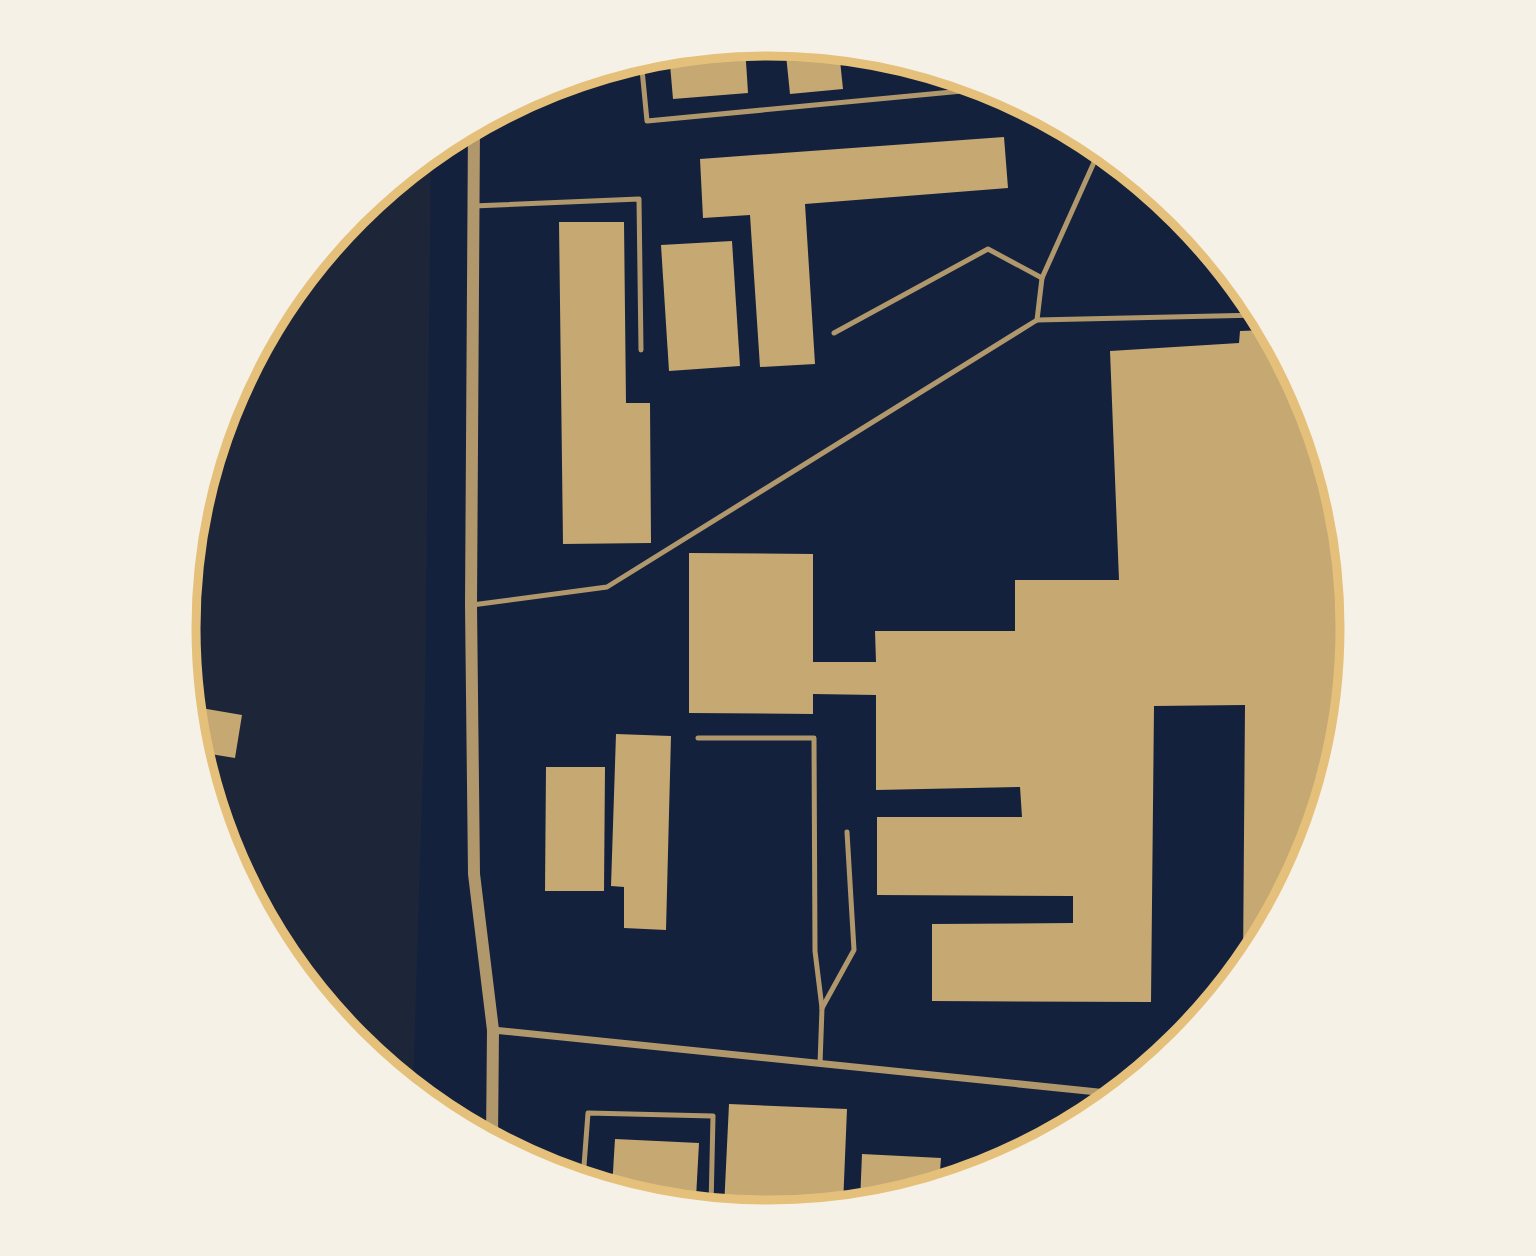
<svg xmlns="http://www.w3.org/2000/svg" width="1536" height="1256" font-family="Raleway,sans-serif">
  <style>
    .green { fill: #1d2539 }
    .building { fill: #c6a872 }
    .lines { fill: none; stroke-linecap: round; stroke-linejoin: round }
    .service { stroke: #b1986c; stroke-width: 5 }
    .minor { stroke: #b1986c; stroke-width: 7 }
    .tertiary { stroke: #b1986c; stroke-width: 12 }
    .rim { fill: none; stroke: #e5c07b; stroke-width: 9 }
  </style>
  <rect width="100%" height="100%" fill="#14213d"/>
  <path class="green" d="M 431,153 L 425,700 L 413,1089 C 393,1073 371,1058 354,1040 C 338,1023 324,1003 309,985 C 300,974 289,963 281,951 C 156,748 153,506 282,304 C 321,244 376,197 431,153 Z"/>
  <g class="building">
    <path d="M 785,45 L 839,51 L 843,89 L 790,94 Z"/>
    <path d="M 745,46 L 748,93 L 673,99 L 669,53 Z"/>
    <path d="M 1004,137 L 1008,188 L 805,204 L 815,364 L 760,367 L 750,215 L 703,218 L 700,159 Z"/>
    <path d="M 559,222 L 624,222 L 626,403 L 650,403 L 651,543 L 563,544 Z"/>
    <path d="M 732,241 L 740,366 L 669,371 L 661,245 Z"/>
    <path d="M 1268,330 L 1308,405 L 1341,514 L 1352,628 L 1341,742 L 1308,852 L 1254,953 L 1243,965 L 1245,705 L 1154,706 L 1151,1002 L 932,1001 L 932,924 L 1073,923 L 1073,896 L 877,895 L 877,817 L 1022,817 L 1020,787 L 876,790 L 876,695 L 813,694 L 813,714 L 689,713 L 689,553 L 813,554 L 813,662 L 876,662 L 875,631 L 1015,631 L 1015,580 L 1119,580 L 1110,351 L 1239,343 L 1240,331 Z"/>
    <path d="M 201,708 L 242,715 L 235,758 L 198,752 L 195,743 Z"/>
    <path d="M 616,734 L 671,736 L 666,930 L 624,928 L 624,887 L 611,886 Z"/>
    <path d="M 546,767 L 605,767 L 604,891 L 545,891 Z"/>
    <path d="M 729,1104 L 847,1109 L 843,1205 L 768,1212 L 724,1208 Z"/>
    <path d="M 615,1139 L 699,1143 L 696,1198 L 636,1196 L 612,1188 Z"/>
    <path d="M 862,1154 L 941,1158 L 939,1184 L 882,1201 L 860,1203 Z"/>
    <path d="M 983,1158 L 1008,1159 L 983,1171 Z"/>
  </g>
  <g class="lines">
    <g class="service">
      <path d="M 641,59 L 647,121 L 973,90 L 1011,99"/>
      <path d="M 473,206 L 639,199 L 641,350"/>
      <path d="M 1037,320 L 1042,278 L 1100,149"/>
      <path d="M 834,333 L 988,249 L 1042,278"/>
      <path d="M 472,605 L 607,587 L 1037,320 L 1260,315"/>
      <path d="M 185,613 L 218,438"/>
      <path d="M 698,738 L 814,738 L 815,951 L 822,1008 L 820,1064"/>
      <path d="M 822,1008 L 854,950 L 847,832"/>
      <path d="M 583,1179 L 588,1113 L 713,1116 L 711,1207"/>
    </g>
    <path class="minor" d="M 493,1030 L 1117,1094"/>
    <path class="tertiary" d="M 474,126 L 471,605 L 474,874 L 493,1030 L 492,1140"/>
  </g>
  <path d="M0 0H1536V1256H0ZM196 628a572 572 0 1 1 1144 0a572 572 0 1 1-1144 0Z" fill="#f6f1e7" fill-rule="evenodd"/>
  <path class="rim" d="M196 628a572 572 0 1 1 1144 0a572 572 0 1 1-1144 0Z"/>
</svg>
